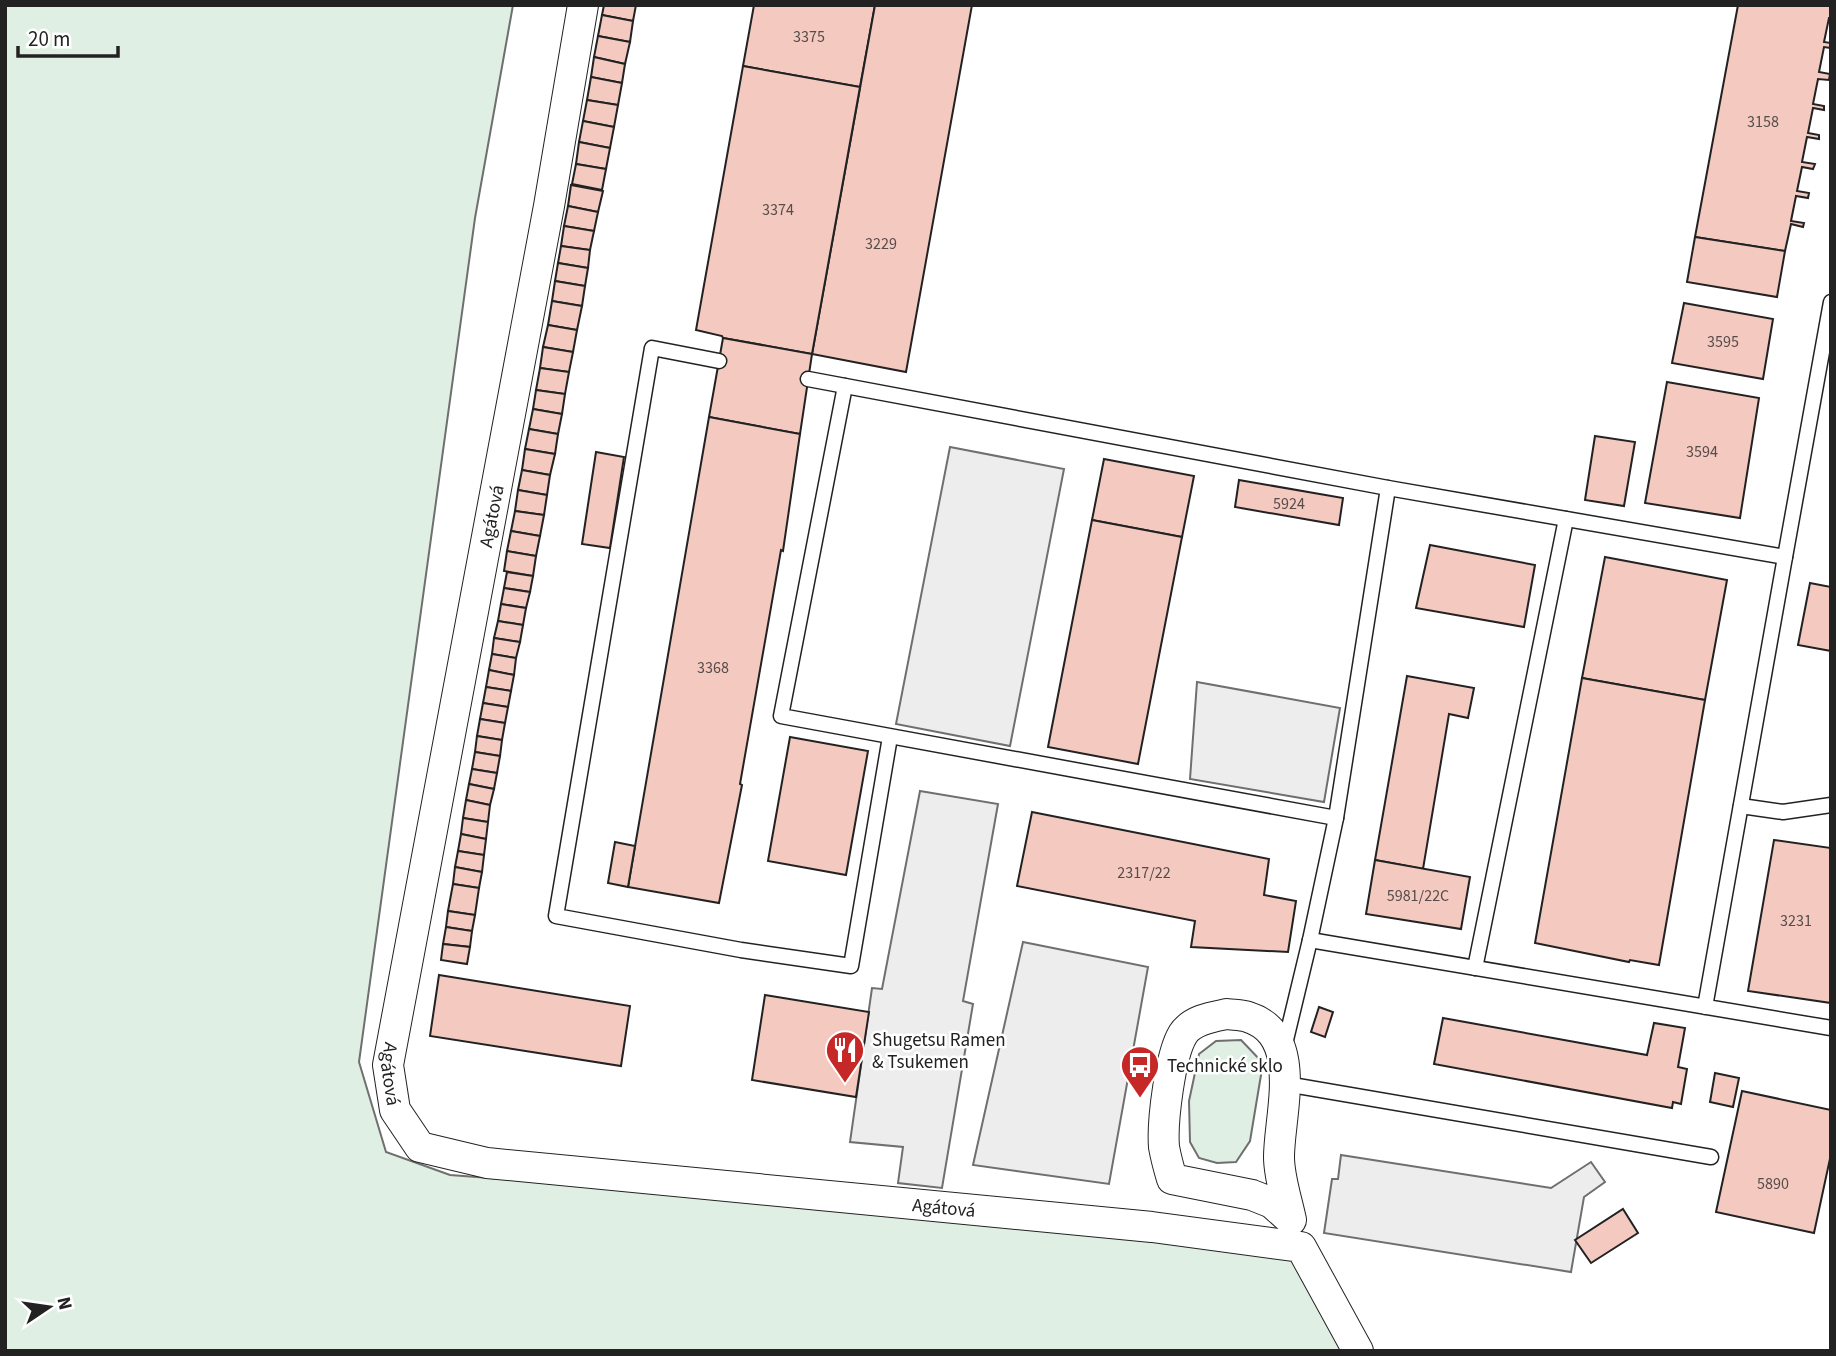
<svg xmlns="http://www.w3.org/2000/svg" width="1836" height="1356" font-family="'Source Sans 3',sans-serif">
  <style>
    .green { fill: #e0efe3; stroke: #6f6f6f; stroke-width: 2 }
    .parking { fill: #ededed; stroke: #6f6f6f; stroke-width: 2 }
    .building { fill: #f3c9c0; stroke: #222; stroke-width: 2 }
    .lines { fill: none; stroke-linecap: round; stroke-linejoin: round }
    .service-casing { stroke: #222; stroke-width: 17 }
    .minor-casing { stroke: #222; stroke-width: 32 }
    .service { stroke: #fff; stroke-width: 14 }
    .minor { stroke: #fff; stroke-width: 30 }
    .labels { text-anchor: middle; stroke-width: 5; stroke-linejoin: round; paint-order: stroke }
    .number-label { font-size: 16px; fill: #564c4a }
    .street-label { font-size: 19px; fill: #222; stroke: #fff }
    .poi-label { font-size: 19px; fill: #222; stroke: #fff; text-anchor: start }
  </style>
  <rect width="100%" height="100%" fill="#fff"/>
  <g class="green">
    <path d="M 5,5 L 513,5 L 475,218 L 359,1062 L 386,1152 L 450,1175 L 1152,1227 L 1301,1247 L 1358,1351 L 5,1351 Z"/>
    <path d="M 1241,1040 L 1263,1063 L 1250,1141 L 1236,1162 L 1217,1163 L 1199,1158 L 1190,1142 L 1189,1101 L 1199,1054 L 1216,1041 Z"/>
  </g>
  <g class="parking">
    <path d="M 950,447 L 1064,469 L 1010,746 L 896,724 Z"/>
    <path d="M 1197,682 L 1340,708 L 1324,802 L 1190,779 Z"/>
    <path d="M 920,791 L 998,804 L 963,1001 L 973,1004 L 942,1188 L 898,1183 L 903,1147 L 850,1142 L 872,988 L 882,989 Z"/>
    <path d="M 1023,942 L 1148,967 L 1109,1184 L 973,1165 Z"/>
    <path d="M 1341,1155 L 1551,1188 L 1591,1162 L 1605,1182 L 1584,1197 L 1571,1272 L 1324,1233 L 1332,1179 L 1338,1179 Z"/>
  </g>
  <g class="building">
    <path d="M 604,5 L 636,5 L 633,21 L 602,15 Z"/>
    <path d="M 754,5 L 875,5 L 860,87 L 743,66 Z"/>
    <path d="M 875,5 L 972,5 L 906,372 L 812,354 Z"/>
    <path d="M 1738,5 L 1831,5 L 1831,18 L 1829,18 L 1824,42 L 1831,43 L 1831,48 L 1824,47 L 1819,72 L 1830,74 L 1829,80 L 1818,79 L 1813,104 L 1824,106 L 1824,110 L 1813,108 L 1808,133 L 1819,135 L 1819,139 L 1807,137 L 1802,162 L 1815,164 L 1813,169 L 1802,167 L 1797,191 L 1809,193 L 1808,198 L 1796,196 L 1791,221 L 1804,223 L 1803,227 L 1791,224 L 1785,251 L 1695,237 Z"/>
    <path d="M 602,15 L 633,21 L 630,42 L 598,36 Z"/>
    <path d="M 598,36 L 630,42 L 625,64 L 594,57 Z"/>
    <path d="M 594,57 L 625,64 L 622,83 L 591,77 Z"/>
    <path d="M 743,66 L 860,87 L 812,354 L 723,338 L 722,336 L 696,330 Z"/>
    <path d="M 591,77 L 622,83 L 618,105 L 587,100 Z"/>
    <path d="M 587,100 L 618,105 L 614,127 L 583,121 Z"/>
    <path d="M 583,121 L 614,127 L 610,148 L 579,142 Z"/>
    <path d="M 579,142 L 610,148 L 606,169 L 576,164 Z"/>
    <path d="M 576,164 L 606,169 L 602,190 L 572,184 Z"/>
    <path d="M 571,185 L 603,191 L 598,212 L 568,206 Z"/>
    <path d="M 568,206 L 598,212 L 594,231 L 564,226 Z"/>
    <path d="M 564,226 L 594,231 L 590,250 L 561,246 Z"/>
    <path d="M 1695,237 L 1785,251 L 1777,297 L 1687,282 Z"/>
    <path d="M 561,246 L 590,250 L 588,268 L 558,263 Z"/>
    <path d="M 558,263 L 588,268 L 585,286 L 555,281 Z"/>
    <path d="M 555,281 L 585,286 L 582,306 L 552,301 Z"/>
    <path d="M 552,301 L 582,306 L 577,330 L 548,325 Z"/>
    <path d="M 1684,303 L 1773,319 L 1763,379 L 1672,363 Z"/>
    <path d="M 548,325 L 577,330 L 573,352 L 543,347 Z"/>
    <path d="M 723,338 L 812,354 L 800,434 L 709,417 Z"/>
    <path d="M 543,347 L 573,352 L 569,372 L 540,368 Z"/>
    <path d="M 540,368 L 569,372 L 565,394 L 536,390 Z"/>
    <path d="M 1667,382 L 1759,398 L 1740,518 L 1645,503 Z"/>
    <path d="M 536,390 L 565,394 L 562,414 L 533,409 Z"/>
    <path d="M 533,409 L 562,414 L 558,434 L 529,429 Z"/>
    <path d="M 709,417 L 800,434 L 783,551 L 781,550 L 740,784 L 742,785 L 719,903 L 628,887 Z"/>
    <path d="M 529,429 L 558,434 L 555,454 L 525,449 Z"/>
    <path d="M 1595,436 L 1635,442 L 1624,506 L 1585,500 Z"/>
    <path d="M 525,449 L 555,454 L 550,475 L 522,470 Z"/>
    <path d="M 596,452 L 624,457 L 610,548 L 582,544 Z"/>
    <path d="M 1104,459 L 1194,476 L 1182,537 L 1092,520 Z"/>
    <path d="M 522,470 L 550,475 L 547,495 L 518,490 Z"/>
    <path d="M 1239,480 L 1343,498 L 1339,525 L 1235,507 Z"/>
    <path d="M 518,490 L 547,495 L 544,515 L 515,511 Z"/>
    <path d="M 515,511 L 544,515 L 540,536 L 511,531 Z"/>
    <path d="M 1092,520 L 1182,537 L 1138,764 L 1048,747 Z"/>
    <path d="M 511,531 L 540,536 L 536,556 L 507,551 Z"/>
    <path d="M 1430,545 L 1535,565 L 1524,627 L 1416,608 Z"/>
    <path d="M 507,551 L 536,556 L 533,576 L 504,571 Z"/>
    <path d="M 1605,557 L 1727,580 L 1705,700 L 1582,678 Z"/>
    <path d="M 507,572 L 533,576 L 530,592 L 504,588 Z"/>
    <path d="M 1810,583 L 1831,587 L 1831,651 L 1798,645 Z"/>
    <path d="M 504,588 L 530,592 L 526,608 L 501,604 Z"/>
    <path d="M 501,604 L 526,608 L 523,625 L 498,621 Z"/>
    <path d="M 498,621 L 523,625 L 520,642 L 494,638 Z"/>
    <path d="M 494,638 L 520,642 L 516,658 L 492,654 Z"/>
    <path d="M 492,654 L 516,658 L 514,675 L 489,670 Z"/>
    <path d="M 489,670 L 514,675 L 511,691 L 486,687 Z"/>
    <path d="M 1407,676 L 1474,688 L 1468,718 L 1449,714 L 1423,869 L 1375,860 Z"/>
    <path d="M 1582,678 L 1705,700 L 1659,965 L 1630,960 L 1629,962 L 1535,943 Z"/>
    <path d="M 486,687 L 511,691 L 508,707 L 483,703 Z"/>
    <path d="M 483,703 L 508,707 L 505,723 L 480,719 Z"/>
    <path d="M 480,719 L 505,723 L 502,740 L 477,736 Z"/>
    <path d="M 477,736 L 502,740 L 500,756 L 475,752 Z"/>
    <path d="M 790,737 L 868,751 L 846,875 L 768,861 Z"/>
    <path d="M 475,752 L 500,756 L 497,773 L 472,769 Z"/>
    <path d="M 472,769 L 497,773 L 494,789 L 469,784 Z"/>
    <path d="M 469,784 L 494,789 L 490,805 L 466,800 Z"/>
    <path d="M 466,800 L 490,805 L 488,822 L 463,818 Z"/>
    <path d="M 1032,812 L 1269,859 L 1264,895 L 1296,901 L 1288,952 L 1191,947 L 1195,921 L 1017,886 Z"/>
    <path d="M 463,818 L 488,822 L 486,839 L 461,834 Z"/>
    <path d="M 461,834 L 486,839 L 484,855 L 458,851 Z"/>
    <path d="M 1774,840 L 1831,848 L 1831,1003 L 1748,991 Z"/>
    <path d="M 615,842 L 635,846 L 628,887 L 608,883 Z"/>
    <path d="M 458,851 L 484,855 L 482,872 L 455,867 Z"/>
    <path d="M 1375,860 L 1470,877 L 1461,929 L 1366,914 Z"/>
    <path d="M 455,867 L 482,872 L 479,888 L 453,884 Z"/>
    <path d="M 453,884 L 479,888 L 475,915 L 448,911 Z"/>
    <path d="M 448,911 L 475,915 L 472,931 L 446,927 Z"/>
    <path d="M 446,927 L 472,931 L 470,947 L 443,944 Z"/>
    <path d="M 443,944 L 470,947 L 467,964 L 441,960 Z"/>
    <path d="M 439,975 L 630,1006 L 621,1066 L 430,1036 Z"/>
    <path d="M 765,995 L 869,1012 L 856,1097 L 752,1080 Z"/>
    <path d="M 1319,1007 L 1333,1012 L 1325,1037 L 1311,1032 Z"/>
    <path d="M 1443,1018 L 1647,1055 L 1654,1023 L 1685,1028 L 1678,1067 L 1687,1069 L 1681,1104 L 1673,1102 L 1672,1108 L 1434,1064 Z"/>
    <path d="M 1715,1073 L 1739,1078 L 1733,1107 L 1710,1102 Z"/>
    <path d="M 1742,1091 L 1831,1110 L 1831,1154 L 1814,1233 L 1716,1212 Z"/>
    <path d="M 1623,1209 L 1638,1233 L 1591,1263 L 1575,1240 Z"/>
  </g>
  <g class="lines">
    <g class="service-casing">
      <g id="service">
        <path d="M 719,361 L 652,348 L 556,916 L 741,950 L 851,966 L 890,737"/>
        <path d="M 808,379 L 1388,488"/>
        <path d="M 845,386 L 781,716 L 1336,818"/>
        <path d="M 1785,557 L 1831,302"/>
        <path d="M 1741,806 L 1783,812 L 1831,805"/>
        <path d="M 1475,968 L 1566,519"/>
        <path d="M 1705,1007 L 1785,557 L 1388,488 L 1336,818 L 1310,940 L 1831,1028"/>
        <path d="M 1284,1048 L 1310,940"/>
        <path d="M 1286,1084 L 1711,1157"/>
      </g>
    </g>
    <g class="minor-casing">
      <g id="minor">
        <path id="s1" d="M 583,5 L 549,206 L 388,1065 L 395,1110 L 420,1147 L 487,1163 L 1152,1227 L 1301,1247 L 1358,1351"/>
        <path d="M 1227,1014 C 1234,1015 1242,1015 1248,1017 C 1305,1035 1279,1115 1279,1157 C 1279,1178 1287,1200 1291,1220 L 1272,1203 L 1252,1195 L 1172,1179 C 1169,1169 1166,1158 1164,1147 C 1162,1122 1170,1055 1183,1034 C 1192,1020 1212,1017 1227,1014 Z"/>
      </g>
    </g>
    <use href="#service" class="service"/>
    <use href="#minor" class="minor"/>
  </g>
  <defs>
    <g id="restaurant-pin" transform="scale(2.0125)"><path d="M0 17L-7.5 6A9.5 9.5 0 1 1 7.5 6Z" fill="#c62828" stroke="#fff"/><path d="M-5-6h1v4h1v-4h1v4h1v-4h1v5L-1.5 .5V6h-2V.5L-5-1ZM5-6V6H3V1.5H1.5Q1.5-4 5-6Z" fill="#fff"/></g>
    <g id="bus-pin" transform="scale(2.0125)"><path d="M0 17L-7.5 6A9.5 9.5 0 1 1 7.5 6Z" fill="#c62828" stroke="#fff"/><path d="M-5-6H5V4H4V6H2V4H-2V6H-4V4H-5ZM-3.5-4V0h7V-4ZM-3.5 1.2v1.5H-2V1.2ZM2 1.2v1.5H3.5V1.2Z" fill="#fff"/></g>
  </defs>
  <g fill-rule="evenodd">
    <use href="#restaurant-pin" x="845" y="1050"/>
    <use href="#bus-pin" x="1140" y="1065"/>
  </g>
  <g class="labels">
    <g class="number-label">
      <text x="809" y="42">3375</text>
      <text x="1763" y="127">3158</text>
      <text x="778" y="215">3374</text>
      <text x="881" y="249">3229</text>
      <text x="1723" y="347">3595</text>
      <text x="1702" y="457">3594</text>
      <text x="1289" y="509">5924</text>
      <text x="713" y="673">3368</text>
      <text x="1144" y="878">2317/22</text>
      <text x="1418" y="901">5981/22C</text>
      <text x="1796" y="926">3231</text>
      <text x="1773" y="1189">5890</text>
    </g>
    <g class="street-label">
      <text transform="translate(491 516) rotate(-79)" y="7">Agátová</text>
      <text dy="7" stroke="none"><textPath href="#s1" startOffset="1087">Agátová</textPath></text>
      <text dy="7" stroke="none"><textPath href="#s1" startOffset="1696">Agátová</textPath></text>
    </g>
    <g class="poi-label">
      <text x="872" y="1046">Shugetsu Ramen<tspan x="872" dy="22">&amp; Tsukemen</tspan></text>
      <text x="1167" y="1072">Technické sklo</text>
    </g>
  </g>
  <rect width="1836" height="1356" fill="none" stroke="#222222" stroke-width="14"/>
  <g transform="translate(49 1307) rotate(77)" stroke="#ffffff" stroke-width="5" paint-order="stroke">
  <path d="M0-5L12 26L0 18L-12 26Z" fill="#222222"/>
  <text y="-10" font-size="19" font-weight="bold" text-anchor="middle" fill="#222222">N</text>
  </g>
  <path d="M18 46v10h100v-10" fill="none" stroke="#222222" stroke-width="3.5"/>
  <text x="28" y="46" font-size="21" fill="#222222" stroke="#ffffff" stroke-width="5" paint-order="stroke">20 m</text>
</svg>
